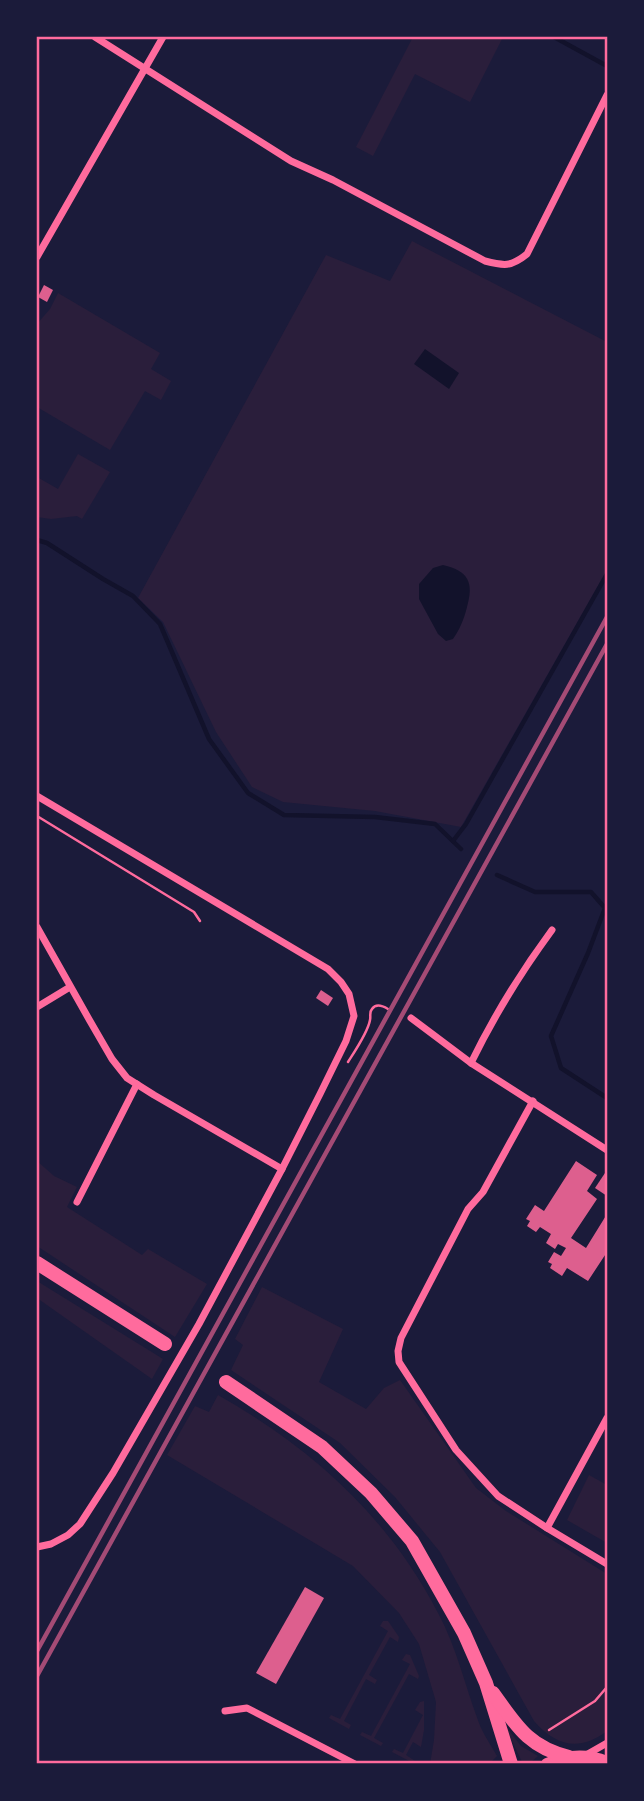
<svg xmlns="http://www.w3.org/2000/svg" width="644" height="1801" font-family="Manrope,sans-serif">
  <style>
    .green { fill: #2a1e3b }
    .water { fill: #12122b }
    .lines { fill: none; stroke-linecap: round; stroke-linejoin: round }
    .stream { stroke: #12122b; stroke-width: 4.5 }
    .building { fill: #dd5f8e }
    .path { stroke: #ff6b9d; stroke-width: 2.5 }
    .minor { stroke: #ff6b9d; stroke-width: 7 }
    .secondary { stroke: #ff6b9d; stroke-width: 12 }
    .trunk { stroke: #ff6b9d; stroke-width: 14 }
    .rail { stroke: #a44b75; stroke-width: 4.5 }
    .neatline { fill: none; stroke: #ff6b9d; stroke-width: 2.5 }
  </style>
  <rect width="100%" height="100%" fill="#1b1b3a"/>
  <g class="green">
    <path d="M 413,37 L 503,37 L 470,102 L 415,74 L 373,156 L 356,147 Z"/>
    <path d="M 412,241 L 607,342 L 607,570 L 461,827 L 375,811 L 283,802 L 252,787 L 216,732 L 163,622 L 138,598 L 326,255 L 390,281 Z"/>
    <path d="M 58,293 L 160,353 L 151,369 L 171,381 L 161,400 L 145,391 L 110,450 L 37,407 L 37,324 L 50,309 Z"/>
    <path d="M 78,454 L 110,472 L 82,519 L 77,516 L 51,519 L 37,517 L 37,477 L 58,489 Z"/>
    <path d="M 37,1161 L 54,1176 L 77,1187 L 67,1207 L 142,1255 L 148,1249 L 207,1284 L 175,1337 L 37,1246 Z"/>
    <path d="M 37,1281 L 163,1359 L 152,1379 L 37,1298 Z"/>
    <path d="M 262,1287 L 343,1329 L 319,1382 L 366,1409 L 384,1388 L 400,1380 L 476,1488 L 506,1511 L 607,1574 L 607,1731 C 579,1752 556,1746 534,1721 L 440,1552 L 395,1497 L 340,1443 L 231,1370 L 243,1345 L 235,1339 Z"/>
    <path d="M 218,1395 C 311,1448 388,1516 438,1613 C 457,1648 465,1686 479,1723 C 483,1734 491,1745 497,1756 L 489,1764 L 430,1764 L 434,1740 L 436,1702 L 419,1644 L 399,1613 L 353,1566 L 167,1455 L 195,1406 L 209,1412 Z"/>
    <path d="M 589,1475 L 607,1485 L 607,1543 L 567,1520 Z"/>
    <path d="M 383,1621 L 388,1621 L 399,1637 L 398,1642 L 390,1637 L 369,1675 L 377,1680 L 375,1684 L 366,1679 L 344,1721 L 351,1725 L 349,1729 L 329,1718 L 331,1715 L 340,1719 L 388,1631 L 380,1626 Z"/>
    <path d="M 406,1654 L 410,1655 L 419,1676 L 418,1679 L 409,1674 L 374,1738 L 383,1743 L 381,1746 L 360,1735 L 362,1732 L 371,1736 L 410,1664 L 402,1660 Z"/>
    <path d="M 424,1701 L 424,1730 L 421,1747 L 413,1742 L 406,1755 L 415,1761 L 413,1763 L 392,1752 L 394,1749 L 403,1753 L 423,1715 L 415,1710 L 420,1702 Z"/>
    <path d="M 504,1724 L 521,1746 L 538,1756 L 529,1764 L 523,1764 Z"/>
  </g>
  <g class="water">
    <path d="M 425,349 L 459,373 L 449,389 L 414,364 Z"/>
    <path d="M 443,565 C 469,571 474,583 467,607 C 464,619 460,629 453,639 L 446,641 L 438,634 L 419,599 L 419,584 L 433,568 Z"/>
  </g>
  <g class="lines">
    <g class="stream">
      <path d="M 554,37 L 607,66"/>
      <path d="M 37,540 L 47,543 L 103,579 L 133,596 L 160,624 L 209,739 L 248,793 L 284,815 L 375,817 L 435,824 L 461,849"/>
      <path d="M 453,841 L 466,824 L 607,574"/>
      <path d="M 497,875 L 535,892 L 591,892 L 605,908 L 588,953 L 551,1036 L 561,1068 L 607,1098"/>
    </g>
  </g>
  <g class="building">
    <path d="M 44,285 L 53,290 L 47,302 L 38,297 Z"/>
    <path d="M 321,990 L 333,998 L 328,1006 L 316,998 Z"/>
    <path d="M 576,1161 L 597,1175 L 587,1191 L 597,1199 L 571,1238 L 586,1248 L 607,1214 L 607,1252 L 588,1281 L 567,1268 L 562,1276 L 550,1268 L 552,1264 L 548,1262 L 554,1252 L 561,1256 L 566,1248 L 558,1244 L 555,1249 L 546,1243 L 551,1234 L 540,1227 L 536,1232 L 527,1226 L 530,1221 L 526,1219 L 535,1205 L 544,1211 Z"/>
    <path d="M 607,1170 L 607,1196 L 595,1188 Z"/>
    <path d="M 305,1587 L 324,1598 L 276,1684 L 256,1673 Z"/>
  </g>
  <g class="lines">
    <g class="path">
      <path d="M 37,816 L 194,912 L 200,921"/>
      <path d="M 348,1062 C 355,1051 368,1032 370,1020 C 371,1016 369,1012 372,1009 C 376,1003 383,1006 388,1009"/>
      <path d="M 549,1730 L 595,1701 L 607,1687"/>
    </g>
    <g class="minor">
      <path d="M 95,37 L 291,161 L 333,180 L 485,261 C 504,266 511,267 527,254 L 607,95"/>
      <path d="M 37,257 L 163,37"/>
      <path d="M 37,796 L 328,969 L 341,982 L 349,994 L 354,1016 L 346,1041 L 320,1094 L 282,1169 L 199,1324 L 113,1473 L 80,1524 L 68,1535 L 51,1544 L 37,1547"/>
      <path d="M 37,927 L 90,1021 L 112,1059 L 127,1078 L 154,1095 L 282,1169"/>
      <path d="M 37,1007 L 70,987"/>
      <path d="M 411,1018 L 471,1063 L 607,1150"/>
      <path d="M 471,1063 C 494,1016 521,972 552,930"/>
      <path d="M 533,1101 L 483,1192 L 468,1209 L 401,1338 L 398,1351 L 399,1362 L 456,1450 L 498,1496 L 547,1528 L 607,1564"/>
      <path d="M 77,1202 L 137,1084"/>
      <path d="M 547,1528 L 607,1418"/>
      <path d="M 225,1711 L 247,1708 L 355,1764"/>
      <path d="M 586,1755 L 607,1743"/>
    </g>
    <path class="secondary" d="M 547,1764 C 567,1755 587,1754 607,1762"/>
    <g class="trunk">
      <path d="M 37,1263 L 165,1344"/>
      <path d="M 226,1382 L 322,1447 L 371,1493 L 412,1541 L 464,1633 L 486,1683 L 511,1764"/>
      <path d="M 493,1693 C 516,1725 528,1747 569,1757"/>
    </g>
    <g class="rail">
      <path d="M 37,1651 L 607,617"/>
      <path d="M 37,1676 L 607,644"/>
    </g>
  </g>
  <rect width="644" height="1801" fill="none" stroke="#1b1b3a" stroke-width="77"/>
  <rect x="38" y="38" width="568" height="1724" class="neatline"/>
</svg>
